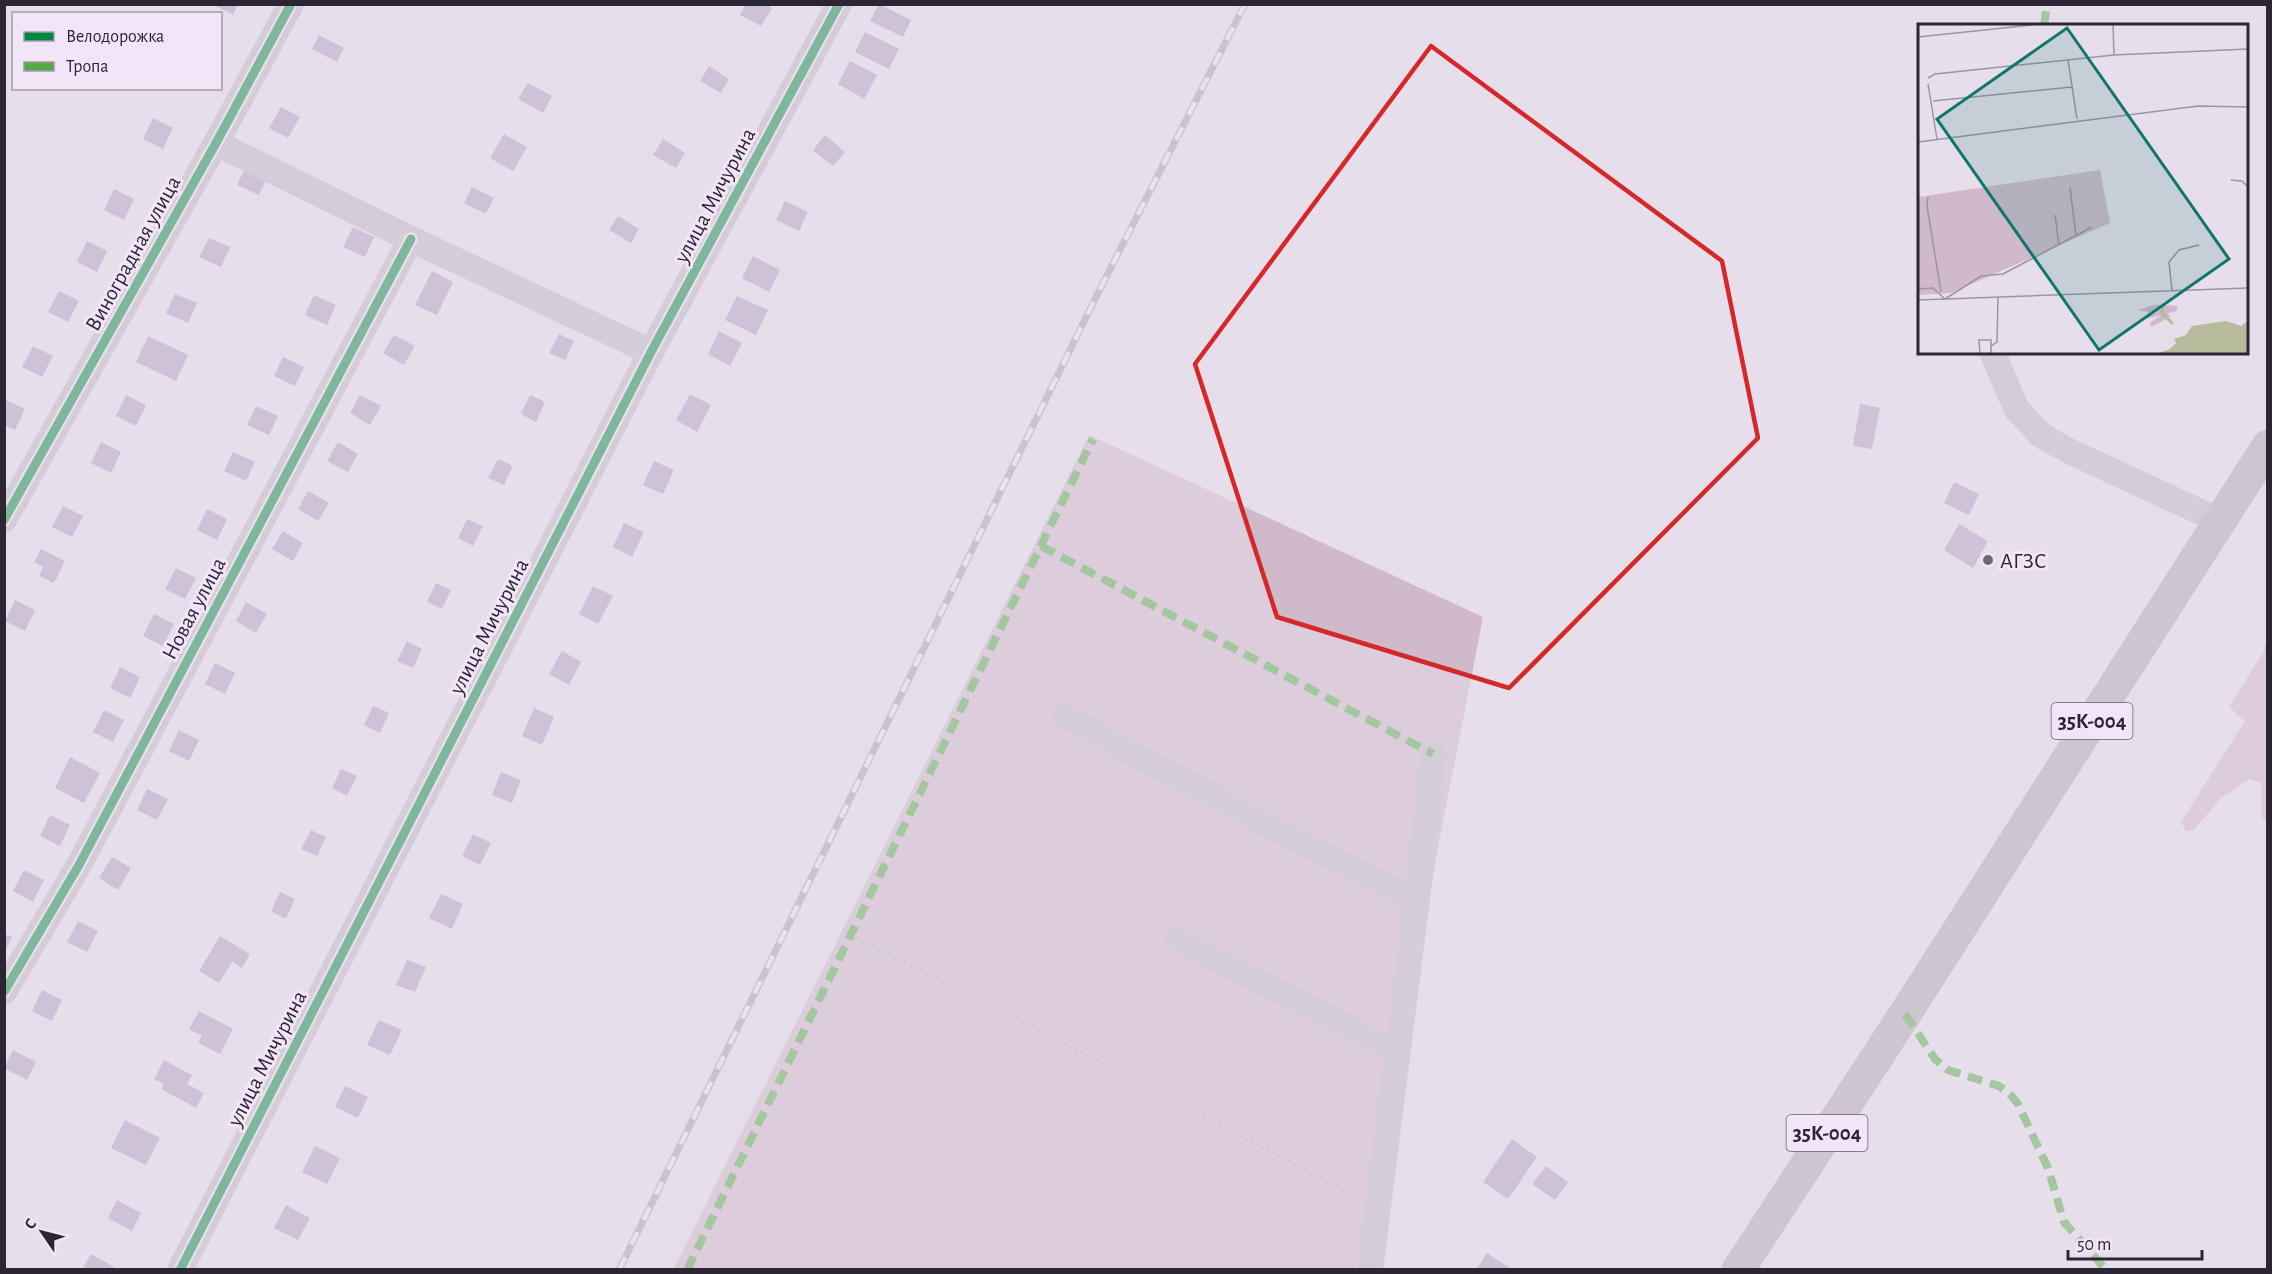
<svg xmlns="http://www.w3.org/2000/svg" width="2272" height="1274" font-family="'Alegreya Sans',sans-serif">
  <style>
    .green { fill: #d0b9c9 }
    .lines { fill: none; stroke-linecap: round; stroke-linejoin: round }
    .stream { stroke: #b7bb9b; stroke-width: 5 }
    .building { fill: #aea0be }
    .path { stroke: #b6aebb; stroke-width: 3; stroke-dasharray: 3 3; stroke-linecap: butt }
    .minor { stroke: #beb7c3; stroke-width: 26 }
    .major { stroke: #ada6b2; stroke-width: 33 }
    .rail-casing { stroke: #a7a1ab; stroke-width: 7 }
    .rail { stroke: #f2e5f8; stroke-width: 4.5; stroke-dasharray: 14; stroke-linecap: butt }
    .quiet { stroke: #54aa45; stroke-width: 8; stroke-dasharray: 15 8; stroke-linecap: butt }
    .cycleway-casing { stroke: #f2e5f8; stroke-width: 13 }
    .cycleway { stroke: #00873e; stroke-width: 9 }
    .marked { fill: none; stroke: #d62828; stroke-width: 4.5; stroke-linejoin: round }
    .poi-dot { fill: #6d6674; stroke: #f2e5f8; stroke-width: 2 }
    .labels { text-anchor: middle; stroke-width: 6; stroke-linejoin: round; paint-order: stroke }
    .shield { fill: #f2e5f8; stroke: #675f6f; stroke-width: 1.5 }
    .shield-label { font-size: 21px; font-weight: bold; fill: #2c2634 }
    .street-label { font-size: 22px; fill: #2c2634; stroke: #f2e5f8 }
    .poi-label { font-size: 22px; fill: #2c2634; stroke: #f2e5f8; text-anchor: start }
    .inset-river { fill: none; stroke: #b7bb9b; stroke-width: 3 }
    .inset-road { fill: none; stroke: #9c94a2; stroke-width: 1.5 }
    .view { fill: #0f766e; fill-opacity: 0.15; stroke: #0f766e; stroke-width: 3 }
    .inset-edge { fill: none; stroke: #2c2634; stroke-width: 3 }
  </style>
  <rect width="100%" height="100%" fill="#e7deeb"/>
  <g class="green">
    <path d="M 1089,435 L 1483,617 L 1356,1269 L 673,1270 Z"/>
    <path d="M 2267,646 L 2267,822 L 2261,817 L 2261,783 L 2249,779 L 2221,798 L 2194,830 L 2186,831 L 2181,822 L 2245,721 L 2229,707 Z"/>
  </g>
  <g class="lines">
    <path class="stream" d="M 2267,647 L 2268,647"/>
  </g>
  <g class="building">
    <path d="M 212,4 L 238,4 L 233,15 Z"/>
    <path d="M 746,4 L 766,4 L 772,8 L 761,26 L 740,15 Z"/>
    <path d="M 879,4 L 911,20 L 903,37 L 870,21 Z"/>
    <path d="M 865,32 L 899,49 L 889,69 L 855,52 Z"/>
    <path d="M 319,35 L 344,48 L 337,62 L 312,49 Z"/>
    <path d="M 850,61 L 877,75 L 864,99 L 838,84 Z"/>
    <path d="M 709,66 L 729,79 L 721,93 L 700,81 Z"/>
    <path d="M 528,83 L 552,96 L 543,113 L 518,99 Z"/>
    <path d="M 281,107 L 300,117 L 288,138 L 269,128 Z"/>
    <path d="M 153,118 L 173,128 L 163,149 L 143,139 Z"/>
    <path d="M 504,134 L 527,147 L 513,171 L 490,158 Z"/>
    <path d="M 825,135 L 845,152 L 833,166 L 813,150 Z"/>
    <path d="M 663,139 L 685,153 L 676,168 L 653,155 Z"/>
    <path d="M 246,166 L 268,176 L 259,195 L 237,185 Z"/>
    <path d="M 472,187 L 494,198 L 486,214 L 464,203 Z"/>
    <path d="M 114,189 L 134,199 L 124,220 L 104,210 Z"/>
    <path d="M 785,201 L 808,212 L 799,231 L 776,220 Z"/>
    <path d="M 618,216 L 639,229 L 631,243 L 609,230 Z"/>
    <path d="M 353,227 L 374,237 L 365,257 L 343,247 Z"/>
    <path d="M 209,238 L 230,247 L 221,267 L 199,257 Z"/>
    <path d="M 87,241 L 107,251 L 97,272 L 77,262 Z"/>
    <path d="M 753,256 L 780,270 L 769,292 L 742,278 Z"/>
    <path d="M 432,271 L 453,282 L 437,315 L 415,305 Z"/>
    <path d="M 59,291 L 79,301 L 68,322 L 48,312 Z"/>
    <path d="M 175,294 L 197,303 L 188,323 L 166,313 Z"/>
    <path d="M 314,295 L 336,305 L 327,325 L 305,315 Z"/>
    <path d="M 737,296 L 768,310 L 756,335 L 725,320 Z"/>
    <path d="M 719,331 L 742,343 L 730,366 L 708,354 Z"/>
    <path d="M 559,334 L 574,341 L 565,360 L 549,353 Z"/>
    <path d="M 394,335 L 415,346 L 404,365 L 383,353 Z"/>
    <path d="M 148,336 L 188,355 L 176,381 L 136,362 Z"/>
    <path d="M 33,346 L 53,356 L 42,377 L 22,367 Z"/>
    <path d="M 283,357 L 304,367 L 295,386 L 274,376 Z"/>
    <path d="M 690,394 L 711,405 L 697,432 L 676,420 Z"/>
    <path d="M 126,395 L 146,405 L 136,426 L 116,416 Z"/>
    <path d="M 360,395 L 381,406 L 370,425 L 350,413 Z"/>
    <path d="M 530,395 L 545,402 L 536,422 L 521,414 Z"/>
    <path d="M 4,399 L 25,409 L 15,430 L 4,425 Z"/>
    <path d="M 1860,404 L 1880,408 L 1872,449 L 1853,446 Z"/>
    <path d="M 256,406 L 278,416 L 269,435 L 247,425 Z"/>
    <path d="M 101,442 L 121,452 L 111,473 L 91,463 Z"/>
    <path d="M 338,442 L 358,454 L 348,472 L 327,461 Z"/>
    <path d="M 233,452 L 255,462 L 246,481 L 224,471 Z"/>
    <path d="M 498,459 L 513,466 L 504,485 L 488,478 Z"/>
    <path d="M 654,461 L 674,470 L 663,494 L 643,485 Z"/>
    <path d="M 1954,482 L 1979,494 L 1969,515 L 1944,503 Z"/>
    <path d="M 308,491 L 329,503 L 318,521 L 298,509 Z"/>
    <path d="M 63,506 L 83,516 L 72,537 L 52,527 Z"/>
    <path d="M 207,509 L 227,519 L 217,540 L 197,530 Z"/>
    <path d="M 467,519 L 483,526 L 473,546 L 458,538 Z"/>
    <path d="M 624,523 L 644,532 L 632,557 L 613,547 Z"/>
    <path d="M 1959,524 L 1988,541 L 1973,568 L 1944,550 Z"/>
    <path d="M 283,531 L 303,543 L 293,561 L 272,549 Z"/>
    <path d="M 41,549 L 65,561 L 54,583 L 39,576 L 43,567 L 34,562 Z"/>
    <path d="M 176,568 L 196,578 L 185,599 L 165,589 Z"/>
    <path d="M 436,583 L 451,590 L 442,609 L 427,602 Z"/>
    <path d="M 593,586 L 613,596 L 598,624 L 579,614 Z"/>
    <path d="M 15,600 L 35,610 L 25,631 L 5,621 Z"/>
    <path d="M 246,602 L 267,614 L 256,633 L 236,621 Z"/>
    <path d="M 154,614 L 174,624 L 163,646 L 143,636 Z"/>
    <path d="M 407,641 L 422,649 L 413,668 L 397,661 Z"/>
    <path d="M 562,651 L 581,662 L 569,685 L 549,674 Z"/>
    <path d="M 215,663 L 235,673 L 225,694 L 205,684 Z"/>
    <path d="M 120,667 L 140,677 L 130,698 L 110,688 Z"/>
    <path d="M 373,706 L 389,713 L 380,733 L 364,725 Z"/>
    <path d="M 534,708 L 554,717 L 542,745 L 522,736 Z"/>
    <path d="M 104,710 L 124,720 L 113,742 L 93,732 Z"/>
    <path d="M 179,730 L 199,740 L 189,761 L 169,751 Z"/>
    <path d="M 70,757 L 100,773 L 84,803 L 55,788 Z"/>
    <path d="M 341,769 L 357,776 L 347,796 L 332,788 Z"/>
    <path d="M 501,772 L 521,780 L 512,803 L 492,795 Z"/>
    <path d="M 147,789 L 168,799 L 157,820 L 137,810 Z"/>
    <path d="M 50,815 L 70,825 L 60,846 L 40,836 Z"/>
    <path d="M 311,830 L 326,837 L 317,856 L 301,849 Z"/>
    <path d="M 473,834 L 491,843 L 480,865 L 462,856 Z"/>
    <path d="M 112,857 L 131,868 L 118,890 L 99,878 Z"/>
    <path d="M 24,870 L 44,880 L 33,902 L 13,891 Z"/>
    <path d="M 280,892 L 295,899 L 286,919 L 271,911 Z"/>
    <path d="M 441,894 L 463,904 L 452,929 L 429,918 Z"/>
    <path d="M 78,921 L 98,931 L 87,952 L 67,942 Z"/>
    <path d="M 4,934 L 12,937 L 4,953 Z"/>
    <path d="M 220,936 L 250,954 L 242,968 L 232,962 L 219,983 L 199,971 Z"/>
    <path d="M 407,960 L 426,967 L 415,992 L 396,985 Z"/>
    <path d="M 42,990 L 62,1000 L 52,1021 L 32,1011 Z"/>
    <path d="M 199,1011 L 233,1029 L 220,1054 L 198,1043 L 202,1036 L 189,1029 Z"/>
    <path d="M 379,1020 L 402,1030 L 390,1055 L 367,1045 Z"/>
    <path d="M 13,1050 L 36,1062 L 27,1080 L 4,1068 Z"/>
    <path d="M 164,1060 L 192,1075 L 187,1084 L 204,1093 L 196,1108 L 161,1089 L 164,1084 L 154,1079 Z"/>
    <path d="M 345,1086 L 368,1097 L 358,1118 L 335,1107 Z"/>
    <path d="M 125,1120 L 160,1138 L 146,1165 L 111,1148 Z"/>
    <path d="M 1512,1139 L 1537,1157 L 1508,1199 L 1483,1182 Z"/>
    <path d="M 315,1146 L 340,1158 L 327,1184 L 302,1172 Z"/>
    <path d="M 1546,1166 L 1568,1182 L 1555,1200 L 1532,1184 Z"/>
    <path d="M 117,1200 L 141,1213 L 132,1231 L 108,1218 Z"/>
    <path d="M 286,1205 L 310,1218 L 298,1240 L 274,1228 Z"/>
    <path d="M 1487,1253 L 1513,1270 L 1476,1270 Z"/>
    <path d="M 91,1254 L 114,1267 L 113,1270 L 82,1270 Z"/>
  </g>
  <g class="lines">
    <path class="path" d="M 850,936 L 988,1003 L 1358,1198"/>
    <g class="minor">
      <path d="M 216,143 L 411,239 L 651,352"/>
      <path d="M 1992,352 L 2017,410 L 2042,436 L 2069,451 L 2220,521"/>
      <path d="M 4,520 L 216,143 L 291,4"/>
      <path d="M 1066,716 L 1144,760 L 1416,902"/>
      <path d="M 1178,939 L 1397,1053"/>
      <path d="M 4,992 L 79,865 L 411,239"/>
      <path d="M 180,1270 L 651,352 L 839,4"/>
      <path d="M 1370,1270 L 1422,859 L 1433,754"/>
    </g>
    <path class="major" d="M 1738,1270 L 1905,1014 L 2268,446"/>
    <g class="rail-casing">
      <path id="rail" d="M 619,1270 L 1096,297 L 1245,4"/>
    </g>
    <use href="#rail" class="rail"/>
    <g class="quiet">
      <path d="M 2044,26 L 2047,4"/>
      <path d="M 1041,546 L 1433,754"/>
      <path d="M 1905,1014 L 1935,1059 L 1948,1070 L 1999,1086 L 2010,1094 L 2018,1104 L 2048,1168 L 2064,1222 L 2106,1270"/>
      <path d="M 687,1270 L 1093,439"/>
    </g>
    <g class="cycleway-casing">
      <g id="cycleway">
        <path d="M 4,520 L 216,143 L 291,4"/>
        <path d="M 4,992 L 79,865 L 411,239"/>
        <path d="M 180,1270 L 651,352 L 839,4"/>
      </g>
    </g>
    <use href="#cycleway" class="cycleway"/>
  </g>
  <path d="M0 0H2272V1274H0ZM 1431,46 L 1722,261 L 1758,438 L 1509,688 L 1277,617 L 1195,364 Z" fill="#e7deeb" fill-opacity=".55" fill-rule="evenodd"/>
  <path class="marked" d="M 1431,46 L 1722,261 L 1758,438 L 1509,688 L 1277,617 L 1195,364 Z"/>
  <circle class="poi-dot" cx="1988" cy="560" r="6"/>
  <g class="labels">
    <g class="shield">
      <rect x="2051.5" y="703" width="81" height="36" rx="4.5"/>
      <rect x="1786.5" y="1115" width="81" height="36" rx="4.5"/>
    </g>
    <g class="shield-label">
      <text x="2092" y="728">35К-004</text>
      <text x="1827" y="1140">35К-004</text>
    </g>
    <g class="street-label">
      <text transform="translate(714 195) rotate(-62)" y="8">улица Мичурина</text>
      <text transform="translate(132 253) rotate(-61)" y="8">Виноградная улица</text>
      <text transform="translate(193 608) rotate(-62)" y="8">Новая улица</text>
      <text transform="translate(488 626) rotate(-63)" y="8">улица Мичурина</text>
      <text transform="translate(266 1058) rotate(-63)" y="8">улица Мичурина</text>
    </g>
    <g class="poi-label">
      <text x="2000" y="568">АГЗС</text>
    </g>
  </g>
  <g transform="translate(1918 24)">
    <rect width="330" height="330" fill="#e7deeb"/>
    <path d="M 182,146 L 192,199 L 33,269 L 0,271 L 0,173 ZM 236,281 L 245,281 L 260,282 L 258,287 L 250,289 L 252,293 L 233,303 L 232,299 L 243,291 L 228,295 L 230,288 L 220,286 Z" fill="#d0b9c9"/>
    <path d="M 308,297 L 323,302 L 330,297 L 330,330 L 238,330 L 252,325 L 258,319 L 256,315 L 268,311 L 274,302 Z" fill="#b7bb9b"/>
    <path class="inset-river" d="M 245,281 L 244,289 L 255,300"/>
    <path class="inset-road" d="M 195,0 L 196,31M 0,13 L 122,0M 150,36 L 159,95M 10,54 L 17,50 L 196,31 L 330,25M 10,60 L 19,115M 15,77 L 154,63M 0,118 L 280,82 L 330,83M 313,156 L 324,157 L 330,163M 152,163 L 158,212M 10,173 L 9,182 L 23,268M 137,191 L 141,221M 0,265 L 15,264 L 27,275 L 63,252 L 85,250 L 174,203M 254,267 L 251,238 L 261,226 L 281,221M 0,276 L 330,264M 73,322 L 79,318 L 80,273M 62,330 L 61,316 L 73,316 L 73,330"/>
    <path class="view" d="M 149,4 L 311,235 L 181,326 L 19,95 Z"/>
    <rect width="330" height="330" class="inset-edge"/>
  </g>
  <rect width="2272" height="1274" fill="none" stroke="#2c2634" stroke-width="12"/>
  <rect x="12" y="12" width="210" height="78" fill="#f2e5f8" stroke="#a399aa" stroke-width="1.5"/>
  <rect x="24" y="32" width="30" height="9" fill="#00873e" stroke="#a399aa" stroke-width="1.5"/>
  <text x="66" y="42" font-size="18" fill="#2c2634">Велодорожка</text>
  <rect x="24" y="62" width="30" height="9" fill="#54aa45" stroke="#a399aa" stroke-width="1.5"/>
  <text x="66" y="72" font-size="18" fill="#2c2634">Тропа</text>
  <g transform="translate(42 1232) rotate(305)" stroke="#f2e5f8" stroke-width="4.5" paint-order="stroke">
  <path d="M0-4.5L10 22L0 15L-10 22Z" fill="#2c2634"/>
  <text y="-9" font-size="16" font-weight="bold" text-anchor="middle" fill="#2c2634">С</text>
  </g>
  <path d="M2068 1250v9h134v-9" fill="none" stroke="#2c2634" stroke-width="3"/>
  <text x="2077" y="1250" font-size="18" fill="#2c2634" stroke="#f2e5f8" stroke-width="4.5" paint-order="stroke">50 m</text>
</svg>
